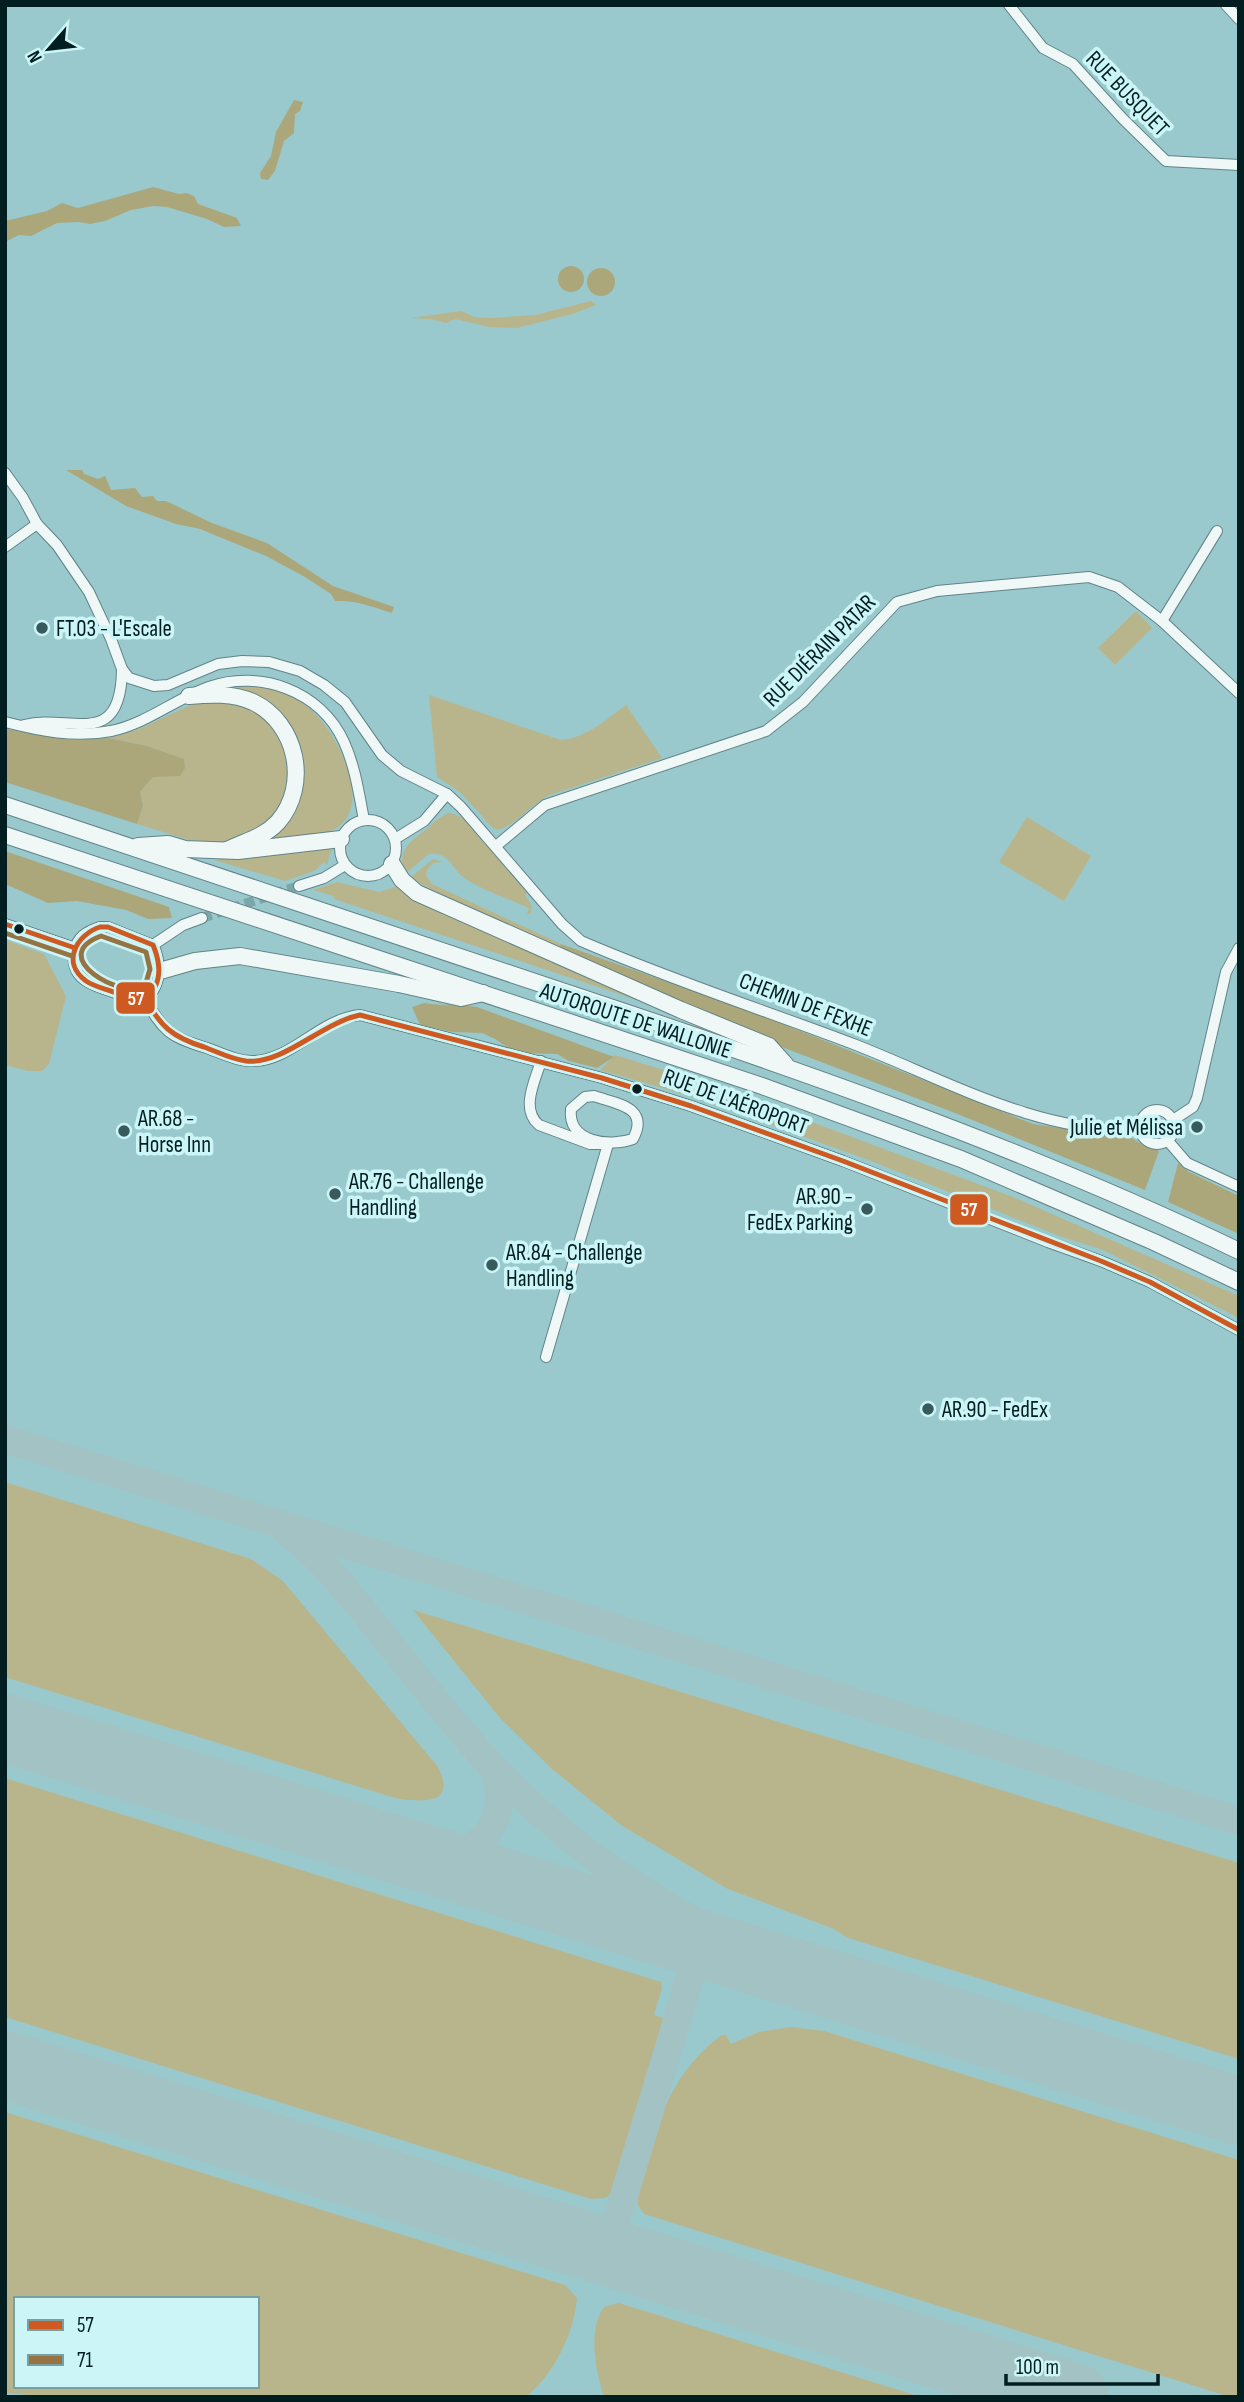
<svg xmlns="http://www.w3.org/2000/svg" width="1244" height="2402" font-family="'Sofia Sans Condensed',sans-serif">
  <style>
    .green { fill: #b8b58c; fill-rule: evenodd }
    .forest { fill: #aba77b }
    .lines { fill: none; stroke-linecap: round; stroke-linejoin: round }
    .taxiway { stroke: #a3c2c4; stroke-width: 28 }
    .runway { stroke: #a3c2c4; stroke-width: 68 }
    .minor-tunnel { stroke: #7ba7aa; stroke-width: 10; stroke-dasharray: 10 5; stroke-linecap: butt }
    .minor-casing { stroke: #618487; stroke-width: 12 }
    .highway-casing { stroke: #618487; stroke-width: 18 }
    .minor { stroke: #f0f7f7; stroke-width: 10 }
    .highway { stroke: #f0f7f7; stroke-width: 16 }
    .bus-1-casing { stroke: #ccf5f7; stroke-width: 10 }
    .bus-2-casing { stroke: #ccf5f7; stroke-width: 10 }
    .bus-1 { stroke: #ce5a22; stroke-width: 5 }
    .bus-2 { stroke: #957342; stroke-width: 5 }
    .poi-dot { fill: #375a5c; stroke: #ccf5f7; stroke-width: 2.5 }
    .bus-dot { fill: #021e20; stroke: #ccf5f7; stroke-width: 2.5 }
    .labels { text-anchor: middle; stroke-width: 7; stroke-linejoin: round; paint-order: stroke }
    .street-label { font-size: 23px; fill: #021e20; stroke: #ccf5f7 }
    .poi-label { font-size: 23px; fill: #021e20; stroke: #ccf5f7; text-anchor: start }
    .line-badge { stroke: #ccf5f7; stroke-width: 2.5 }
    .badge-label { font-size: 19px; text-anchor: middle; font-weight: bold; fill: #fff }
  </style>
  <rect width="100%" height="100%" fill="#99c9cc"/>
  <g class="green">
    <path d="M 591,301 L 596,305 L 572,314 L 517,328 L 489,327 L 455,319 L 446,323 L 431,319 L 410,318 L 462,311 L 474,317 L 489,318 L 535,315 Z"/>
    <path d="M 1136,611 L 1152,628 L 1115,665 L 1098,648 Z"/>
    <path d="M 247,686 C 267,688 286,692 303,703 C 333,723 375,801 338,827 C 323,838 284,838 265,840 L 277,830 L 298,746 L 230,688 Z"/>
    <path d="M 429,695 L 561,740 C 586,738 607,719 626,705 L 662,758 L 550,795 C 532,803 514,827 498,830 L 493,828 L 460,792 L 437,777 Z"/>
    <path d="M 199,701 L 240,702 L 268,718 L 286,745 L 290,788 L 270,823 L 236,840 L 222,842 L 189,840 L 137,824 L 143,806 L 140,792 L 153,777 L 184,759 L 147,746 L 109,738 L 137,730 Z"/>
    <path d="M 448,813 L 455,814 L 465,820 L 527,893 L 525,895 L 532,906 L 531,913 L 527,915 L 529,908 C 511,900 479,889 463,877 C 450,866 449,852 429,854 L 405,874 C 395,849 413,840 429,827 C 435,821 440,817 448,813 Z"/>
    <path d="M 1027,817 L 1091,856 L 1064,901 L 999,862 Z"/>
    <path d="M 333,844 L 327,865 L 324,862 L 314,871 L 285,881 L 214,860 Z"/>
    <path d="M 433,859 L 443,862 L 433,863 L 427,870 L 426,875 L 432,884 L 561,944 L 558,950 L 485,917 L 410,878 Z"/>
    <path d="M 337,882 L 379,892 L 398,886 L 664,1009 L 334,899 L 334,896 L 313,890 Z"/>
    <path d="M 5,940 L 44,954 L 66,996 L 49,1064 L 42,1071 L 28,1071 L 5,1065 Z"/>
    <path d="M 615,1055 L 718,1087 L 1013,1197 L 1239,1296 L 1239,1318 L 1103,1250 L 1062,1237 L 871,1161 L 694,1097 L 600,1070 Z"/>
    <path d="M 5,1482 L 251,1559 L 283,1581 L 438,1767 C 457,1806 422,1802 395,1798 L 5,1677 Z"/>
    <path d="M 413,1610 L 1239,1863 L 1239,2059 L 848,1938 L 834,1929 L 728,1889 L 621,1825 L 552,1769 L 500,1718 Z"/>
    <path d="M 5,1778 L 661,1982 L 662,1988 L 654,2015 L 666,2019 L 612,2194 L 605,2198 L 591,2199 L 5,2017 Z"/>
    <path d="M 791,2027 L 824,2031 L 1239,2160 L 1239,2397 L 1230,2397 L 644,2214 L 638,2205 L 637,2197 C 655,2132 664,2080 720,2036 L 726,2035 L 731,2044 L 759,2032 Z"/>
    <path d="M 5,2112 L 565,2285 L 577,2298 C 574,2334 554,2374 526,2397 L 55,2397 L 5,2393 ZM 16,2299 L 257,2299 L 257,2386 L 16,2386 Z"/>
    <path d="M 619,2303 L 921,2397 L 604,2397 C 596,2372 587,2330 604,2307 Z"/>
  </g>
  <g class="forest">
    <path d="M 294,100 L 303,102 L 300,111 L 295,114 L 294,133 L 284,141 L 275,171 L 268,180 L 261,179 L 260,173 L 271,156 L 276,132 Z"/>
    <path d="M 153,187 L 179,194 L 186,193 L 194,196 L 198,204 L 237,218 L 241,226 L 224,227 L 207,219 L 167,207 L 153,206 L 131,210 L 105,221 L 90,224 L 79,222 L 57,223 L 31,236 L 19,235 L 5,242 L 5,221 L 47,211 L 62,203 L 78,208 Z"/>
    <circle cx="571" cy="279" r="13"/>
    <circle cx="601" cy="282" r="14"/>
    <path d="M 66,470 L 82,470 L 84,474 L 98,479 L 105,476 L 111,490 L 135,488 L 142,497 L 153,496 L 157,501 L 166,501 L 212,523 L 267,543 L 333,586 L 394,607 L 392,613 C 373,607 356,600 335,601 L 331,594 L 305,577 L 266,556 L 200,529 L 176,524 L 126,506 Z"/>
    <path d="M 5,729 L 71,740 L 109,738 L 147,746 L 184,759 L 185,768 L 180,776 L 153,777 L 140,792 L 143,806 L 137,824 L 5,782 Z"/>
    <path d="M 5,851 L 169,907 L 172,918 L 148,919 L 126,910 L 77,901 L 48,903 L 5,884 Z"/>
    <path d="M 561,944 L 763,1016 L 1033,1124 L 1132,1138 L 1144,1146 L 1159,1151 L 1145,1190 L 955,1113 L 766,1041 L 558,950 Z"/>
    <path d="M 424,1003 C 442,1006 459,1004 477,1007 L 614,1057 L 597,1068 L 569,1061 L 557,1054 L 516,1053 L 495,1039 L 482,1033 L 453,1032 L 420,1025 L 412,1007 Z"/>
    <path d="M 1178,1163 L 1189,1172 L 1239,1196 L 1239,1234 L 1168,1202 Z"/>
  </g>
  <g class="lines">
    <g class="taxiway">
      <path d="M 5,1439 L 1239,1821"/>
      <path d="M 287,1532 C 316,1551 339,1582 361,1608 C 403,1660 444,1714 489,1763 C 562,1841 655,1907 752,1949 C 812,1976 874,1996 936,2017"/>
      <path d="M 408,1852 C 420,1854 433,1858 446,1856 C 489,1851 513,1804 491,1766"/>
      <path d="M 607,2252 L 695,1961 C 695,1940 691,1925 675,1910"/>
    </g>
    <g class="runway">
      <path d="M 5,1728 L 1239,2111"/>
      <path d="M 5,2065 L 1075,2397"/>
    </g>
    <path class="minor-tunnel" d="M 202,918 L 299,886"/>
    <g class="minor-casing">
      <g id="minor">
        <path d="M 1009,5 L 1043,48 L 1073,64 L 1123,119 L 1166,161 L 1239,165"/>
        <path d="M 1226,5 L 1239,19"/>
        <path d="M 5,473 L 23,498 L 37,524 L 57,545 L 89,592 L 111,639 L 122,669 L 129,678 L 154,686 L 168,685 L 218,664 L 242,661 L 269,662 L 300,671 L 324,685 L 345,702 L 382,755 L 401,771 L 447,794 L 461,807 L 562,924 L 581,941 C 671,980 764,1010 856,1045 C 943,1079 1044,1136 1140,1129"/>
        <path d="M 5,547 L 37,524"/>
        <path d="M 1162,621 L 1217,531"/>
        <path d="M 5,722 C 40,731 75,738 111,731 C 146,724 175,699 209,687 C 260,669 321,691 344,742 C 355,766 359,794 364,820"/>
        <path d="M 24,725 C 70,713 121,752 122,669"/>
        <circle cx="368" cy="848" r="28"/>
        <path d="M 395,839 L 424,821 L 447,794"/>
        <path d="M 496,846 L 545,805 L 766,731 L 803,702 L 897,602 L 937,591 L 1089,577 L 1118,587 L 1162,621 L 1239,693"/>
        <path d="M 299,886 L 324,878 L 345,865"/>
        <path d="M 5,924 L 75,948"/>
        <path d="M 100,927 L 108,927 L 153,945 C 162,961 163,997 137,999 C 130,1000 122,996 116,993 C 94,986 70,980 74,952 C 77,937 87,931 100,927 Z"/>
        <path d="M 153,945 L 183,925 L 202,918"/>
        <path d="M 144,997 C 163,1031 169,1037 207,1048 C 221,1053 239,1062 254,1061 C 292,1060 320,1019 360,1015 L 602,1078 L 691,1106 L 843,1161 L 1048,1242 L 1101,1261 L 1150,1282 L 1239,1330"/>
        <path d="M 541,1061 C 535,1081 520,1109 539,1125 L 590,1144 L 608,1144 L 546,1357"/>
        <path d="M 594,1096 C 617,1104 650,1107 633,1139 C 610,1147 567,1143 571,1109 L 585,1097 Z"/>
        <circle cx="1157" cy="1127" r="17"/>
        <path d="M 1173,1120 L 1193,1107 L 1197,1098 L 1226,972 L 1239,948"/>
        <path d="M 1168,1141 L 1187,1163 L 1239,1187"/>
      </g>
    </g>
    <g class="highway-casing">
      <g id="highway">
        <path d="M 189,696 C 211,694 233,693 253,702 C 297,723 310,785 278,822 C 263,838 245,841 227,850"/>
        <path d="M 5,805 C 189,866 372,928 556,989 C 788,1066 1018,1145 1239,1251"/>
        <path d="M 5,835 L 762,1086 L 961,1159 L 1154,1242 L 1239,1282"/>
        <path d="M 138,846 L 168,844 L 185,849 L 238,851 L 341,839"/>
        <path d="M 392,864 L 402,880 L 417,893 L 681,1010 L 769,1046 L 786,1065"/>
        <path d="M 160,971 L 195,961 L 240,956 L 399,984 L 461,998 L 483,993"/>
      </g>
    </g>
    <use href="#minor" class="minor"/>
    <use href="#highway" class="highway"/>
    <g class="bus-1-casing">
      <g id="bus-1">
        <path d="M 5,924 L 75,948"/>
        <path d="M 100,927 L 108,927 L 153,945 C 158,957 161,970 157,982 C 150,1003 132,1000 116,993 C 106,989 95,987 86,981 C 61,963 76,935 100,927 Z"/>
        <path d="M 144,997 C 161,1027 172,1037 204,1047 C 218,1052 231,1059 246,1061 C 283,1065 321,1023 360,1015 L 602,1078 L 691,1106 L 843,1161 L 1101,1261 L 1150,1282 L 1239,1330"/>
      </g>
    </g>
    <g class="bus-2-casing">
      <g id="bus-2">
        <path d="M 5,933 L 72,956"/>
        <path d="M 101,936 L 146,952 L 150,969 L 145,986 C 123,1000 45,957 101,936 Z"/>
      </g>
    </g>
    <use href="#bus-1" class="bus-1"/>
    <use href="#bus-2" class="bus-2"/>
  </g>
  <g class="poi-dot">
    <circle cx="42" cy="628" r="7"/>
    <circle cx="1197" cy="1127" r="7"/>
    <circle cx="124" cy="1131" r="7"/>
    <circle cx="335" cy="1194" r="7"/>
    <circle cx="867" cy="1209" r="7"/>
    <circle cx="492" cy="1265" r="7"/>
    <circle cx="928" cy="1409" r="7"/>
  </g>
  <g class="bus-dot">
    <circle cx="19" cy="929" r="6"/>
    <circle cx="637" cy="1089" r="6"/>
  </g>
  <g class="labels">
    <g class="street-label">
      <text transform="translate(1128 93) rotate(46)" y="8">RUE BUSQUET</text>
      <text transform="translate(819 650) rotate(-45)" y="8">RUE DIÉRAIN PATAR</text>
      <text transform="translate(806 1004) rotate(21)" y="8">CHEMIN DE FEXHE</text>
      <text transform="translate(636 1020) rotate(18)" y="8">AUTOROUTE DE WALLONIE</text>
      <text transform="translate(736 1101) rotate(20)" y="8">RUE DE L'AÉROPORT</text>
    </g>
    <g class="poi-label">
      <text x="56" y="636">FT.03 - L'Escale</text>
      <text x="138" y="1126">AR.68 -<tspan x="138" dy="26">Horse Inn</tspan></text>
      <text x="1183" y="1135" text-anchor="end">Julie et Mélissa</text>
      <text x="349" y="1189">AR.76 - Challenge<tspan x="349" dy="26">Handling</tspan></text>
      <text x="853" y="1204" text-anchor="end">AR.90 -<tspan x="853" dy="26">FedEx Parking</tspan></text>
      <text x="506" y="1260">AR.84 - Challenge<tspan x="506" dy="26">Handling</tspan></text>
      <text x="942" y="1417">AR.90 - FedEx</text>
    </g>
  </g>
  <g class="line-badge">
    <rect x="115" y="981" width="41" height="34" rx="7" fill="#ce5a22"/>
    <rect x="949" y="1193" width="40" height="33" rx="7" fill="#ce5a22"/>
  </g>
  <g class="badge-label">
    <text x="136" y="1005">57</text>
    <text x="969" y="1216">57</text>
  </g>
  <rect width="1244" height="2402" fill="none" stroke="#021e20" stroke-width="14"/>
  <rect x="14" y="2297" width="245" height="91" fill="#ccf5f7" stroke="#7b9fa1" stroke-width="2"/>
  <rect x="28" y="2320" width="35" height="10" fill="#ce5a22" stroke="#7b9fa1" stroke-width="2"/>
  <text x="77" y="2332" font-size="21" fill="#021e20">57</text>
  <rect x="28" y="2355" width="35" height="10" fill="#957342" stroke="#7b9fa1" stroke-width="2"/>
  <text x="77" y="2367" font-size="21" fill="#021e20">71</text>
  <g transform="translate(49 49) rotate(242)" stroke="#ccf5f7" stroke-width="5" paint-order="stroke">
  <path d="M0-5L12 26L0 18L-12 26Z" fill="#021e20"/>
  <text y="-10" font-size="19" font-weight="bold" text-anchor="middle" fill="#021e20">N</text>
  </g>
  <path d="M1006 2374v10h152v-10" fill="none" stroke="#021e20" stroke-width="3.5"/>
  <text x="1016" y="2374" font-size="21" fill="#021e20" stroke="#ccf5f7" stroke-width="5" paint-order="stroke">100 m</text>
</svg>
